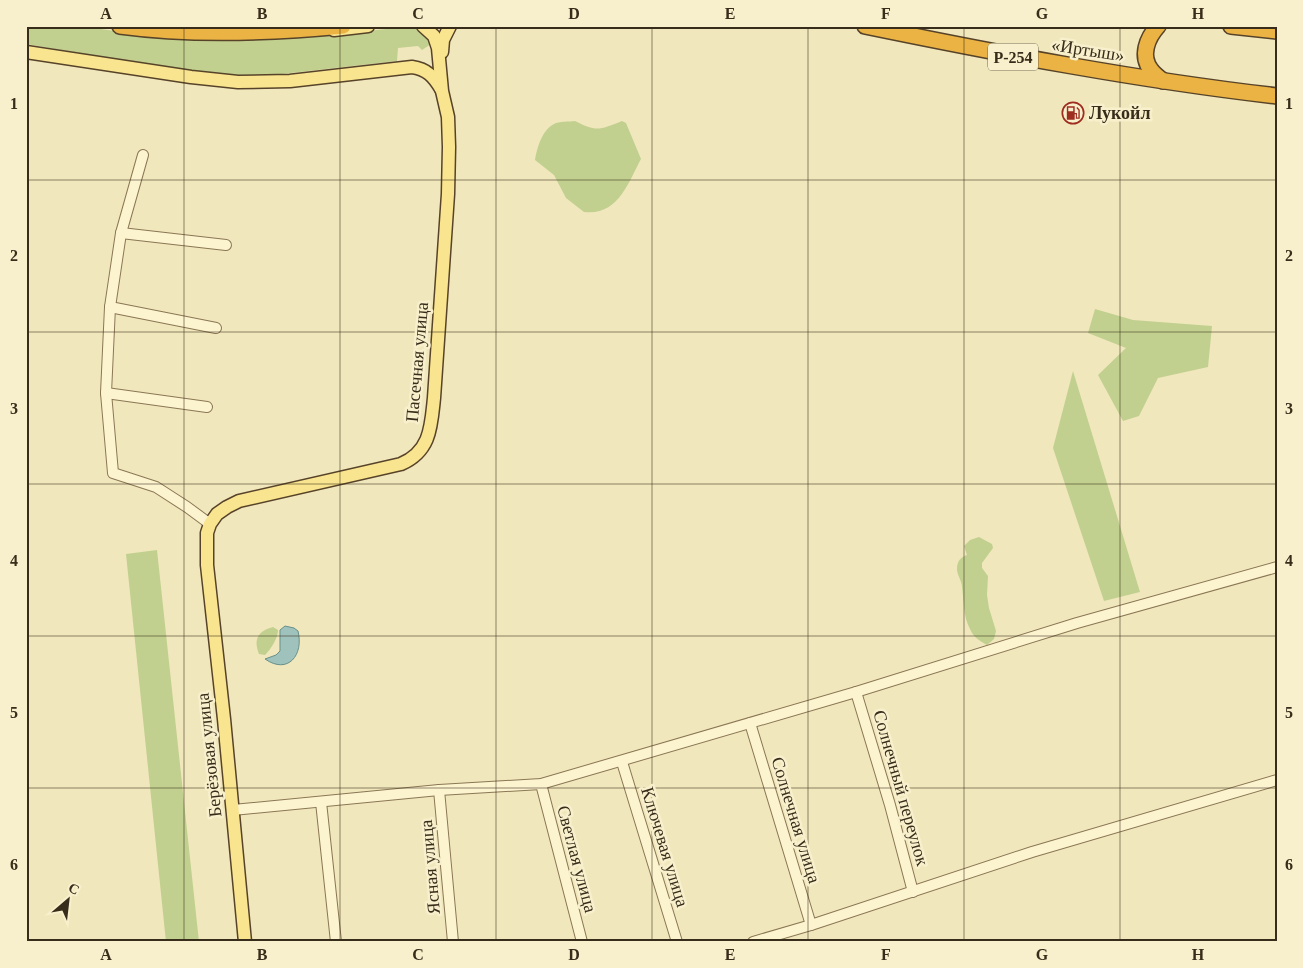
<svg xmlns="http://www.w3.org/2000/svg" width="1303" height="968" font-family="'Times New Roman',serif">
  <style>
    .green { fill: #c1d08f }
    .water { fill: #a0c2bc; stroke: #67908a }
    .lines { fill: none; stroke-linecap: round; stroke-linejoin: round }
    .minor-casing { stroke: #8a7754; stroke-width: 12 }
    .major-casing { stroke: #574329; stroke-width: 15 }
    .highway-casing { stroke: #574329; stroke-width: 18 }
    .minor { stroke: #fcf3cf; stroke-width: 10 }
    .major { stroke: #f9e48f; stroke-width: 12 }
    .highway { stroke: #eab343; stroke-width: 15 }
    .grid { fill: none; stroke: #382c1a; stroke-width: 1; stroke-opacity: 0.55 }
    .labels { text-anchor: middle; stroke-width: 5; stroke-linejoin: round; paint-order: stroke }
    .shield { fill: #f8f0cc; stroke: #72674f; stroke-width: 1 }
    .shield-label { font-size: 16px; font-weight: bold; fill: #382c1a }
    .street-label { font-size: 18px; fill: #382c1a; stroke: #f8f0cc }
    .poi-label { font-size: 18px; font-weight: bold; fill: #382c1a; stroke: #f8f0cc; text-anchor: start }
    .neatline { fill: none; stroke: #382c1a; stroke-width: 2 }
    .grid-label { font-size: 16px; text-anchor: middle; font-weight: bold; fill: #382c1a }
  </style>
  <rect width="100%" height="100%" fill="#f1e7bc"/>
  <g class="green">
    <path d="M 26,26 L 80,26 L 143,35 L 244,39 L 284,39 L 407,27 C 419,28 425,33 431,44 L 422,50 L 418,46 L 398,48 L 397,61 L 264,76 L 233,76 L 180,70 L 26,44 Z"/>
    <path d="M 575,121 C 597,132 599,130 622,121 L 626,123 L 641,159 C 628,183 618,216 584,212 L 566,198 L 554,175 L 535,160 C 537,148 542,130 554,124 C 559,121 569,122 575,121 Z"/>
    <path d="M 1095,309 L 1133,320 L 1212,326 L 1208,367 L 1158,378 L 1139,416 L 1123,421 L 1098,375 L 1126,348 L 1088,333 Z"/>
    <path d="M 1073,371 L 1140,592 L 1104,601 L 1053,448 Z"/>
    <path d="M 979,537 L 992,544 L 993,548 L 982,563 L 982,568 L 988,576 L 987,595 L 989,608 L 996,631 L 994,639 L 987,645 C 980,641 973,637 970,629 C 963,616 964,601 962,587 C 962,581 957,575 957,569 C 957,561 961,557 967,555 L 964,546 L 970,540 Z"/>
    <path d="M 157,550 L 199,942 L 166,942 L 126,554 Z"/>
    <path d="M 273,627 L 278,630 C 278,638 271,649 265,655 L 259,654 C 253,639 258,631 273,627 Z"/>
  </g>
  <path class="water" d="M 285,626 L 294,628 L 298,631 C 304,655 288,675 265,659 L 276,655 L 280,651 L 280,630 Z"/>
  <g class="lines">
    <g class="minor-casing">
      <g id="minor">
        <path d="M 143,155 L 121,233 L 110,307 L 106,393 L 113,473 L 156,487 L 187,507 L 210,524"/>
        <path d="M 121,233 L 226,245"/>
        <path d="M 110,307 L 216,328"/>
        <path d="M 106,393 L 207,407"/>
        <path d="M 856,692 L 890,805 L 913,892"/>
        <path d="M 750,723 L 811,925"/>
        <path d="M 622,762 L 677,942"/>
        <path d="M 541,784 L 582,942"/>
        <path d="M 439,790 L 453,942"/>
        <path d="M 321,802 L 336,942"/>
        <path d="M 233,810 L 439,790 L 541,784 L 856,692 L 1077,623 L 1277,567"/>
        <path d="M 753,942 L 811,925 L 1032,852 L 1277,780"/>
      </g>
    </g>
    <g class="major-casing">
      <g id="major">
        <path d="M 334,30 L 368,26"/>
        <path d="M 26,52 L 191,77 L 238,82 L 290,81 L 412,67 C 427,69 434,77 441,89"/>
        <path d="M 442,52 L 443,40 L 450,26"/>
        <path d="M 245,942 L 224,719 L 207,565 L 207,533 L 210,524 L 217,514 L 227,507 L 239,501 L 401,464 C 431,451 431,426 434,398 L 448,194 L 449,147 L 448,117 L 442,91 L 438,48 L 434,36 L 423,26"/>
      </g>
    </g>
    <g class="highway-casing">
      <g id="highway">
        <path d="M 120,26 C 194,36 269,33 343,26"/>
        <path d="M 865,26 C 1001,54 1138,80 1277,96"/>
        <path d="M 1158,26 C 1147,38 1140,56 1151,70 C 1154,74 1159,78 1163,81"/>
        <path d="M 1231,26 L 1277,31"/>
      </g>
    </g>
    <use href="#minor" class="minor"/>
    <use href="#major" class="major"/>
    <use href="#highway" class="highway"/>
  </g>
  <path class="grid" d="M 184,26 L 184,942M 340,26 L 340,942M 496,26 L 496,942M 652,26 L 652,942M 808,26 L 808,942M 964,26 L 964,942M 1120,26 L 1120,942M 26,180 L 1277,180M 26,332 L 1277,332M 26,484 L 1277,484M 26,636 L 1277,636M 26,788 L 1277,788"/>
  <defs>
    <g id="fuel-ring" transform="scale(1.125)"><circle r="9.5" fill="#f8f0cc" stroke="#9e2c1f" stroke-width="1.5"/><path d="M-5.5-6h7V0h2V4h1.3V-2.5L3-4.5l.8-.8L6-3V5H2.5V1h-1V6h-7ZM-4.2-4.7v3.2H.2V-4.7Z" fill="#9e2c1f"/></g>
  </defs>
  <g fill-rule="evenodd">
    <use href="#fuel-ring" x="1073" y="113"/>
  </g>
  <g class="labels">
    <rect class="shield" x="988" y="43.5" width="50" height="27" rx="4"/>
    <g class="shield-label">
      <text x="1013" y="63">Р-254</text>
    </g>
    <g class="street-label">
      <text transform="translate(1088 50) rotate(9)" y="6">«Иртыш»</text>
      <text transform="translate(417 362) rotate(-85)" y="6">Пасечная улица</text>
      <text transform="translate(209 755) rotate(-96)" y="6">Берёзовая улица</text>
      <text transform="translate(901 788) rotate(74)" y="6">Солнечный переулок</text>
      <text transform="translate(796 820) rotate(73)" y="6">Солнечная улица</text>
      <text transform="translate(665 847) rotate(73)" y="6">Ключевая улица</text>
      <text transform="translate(577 859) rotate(75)" y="6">Светлая улица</text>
      <text transform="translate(430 867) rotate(-95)" y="6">Ясная улица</text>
    </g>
    <g class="poi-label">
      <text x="1089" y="119">Лукойл</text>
    </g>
  </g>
  <rect width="1303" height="968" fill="none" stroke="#f8f0cc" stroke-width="55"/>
  <g transform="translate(68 900) rotate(28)" stroke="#f8f0cc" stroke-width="4" paint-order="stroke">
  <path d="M0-4L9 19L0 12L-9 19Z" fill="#382c1a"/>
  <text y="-8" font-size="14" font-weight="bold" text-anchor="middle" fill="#382c1a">С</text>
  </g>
  <rect x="28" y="28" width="1248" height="912" class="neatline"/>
  <g class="grid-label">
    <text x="106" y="19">A</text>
    <text x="262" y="19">B</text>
    <text x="418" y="19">C</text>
    <text x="574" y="19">D</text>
    <text x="730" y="19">E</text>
    <text x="886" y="19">F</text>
    <text x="1042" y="19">G</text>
    <text x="1198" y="19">H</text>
    <text x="14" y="109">1</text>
    <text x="1289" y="109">1</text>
    <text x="14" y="261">2</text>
    <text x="1289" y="261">2</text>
    <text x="14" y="414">3</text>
    <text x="1289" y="414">3</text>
    <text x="14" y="566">4</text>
    <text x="1289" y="566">4</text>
    <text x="14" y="718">5</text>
    <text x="1289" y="718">5</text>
    <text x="14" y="870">6</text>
    <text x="1289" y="870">6</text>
    <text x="106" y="960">A</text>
    <text x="262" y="960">B</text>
    <text x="418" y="960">C</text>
    <text x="574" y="960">D</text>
    <text x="730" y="960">E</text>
    <text x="886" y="960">F</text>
    <text x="1042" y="960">G</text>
    <text x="1198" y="960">H</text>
  </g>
</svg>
